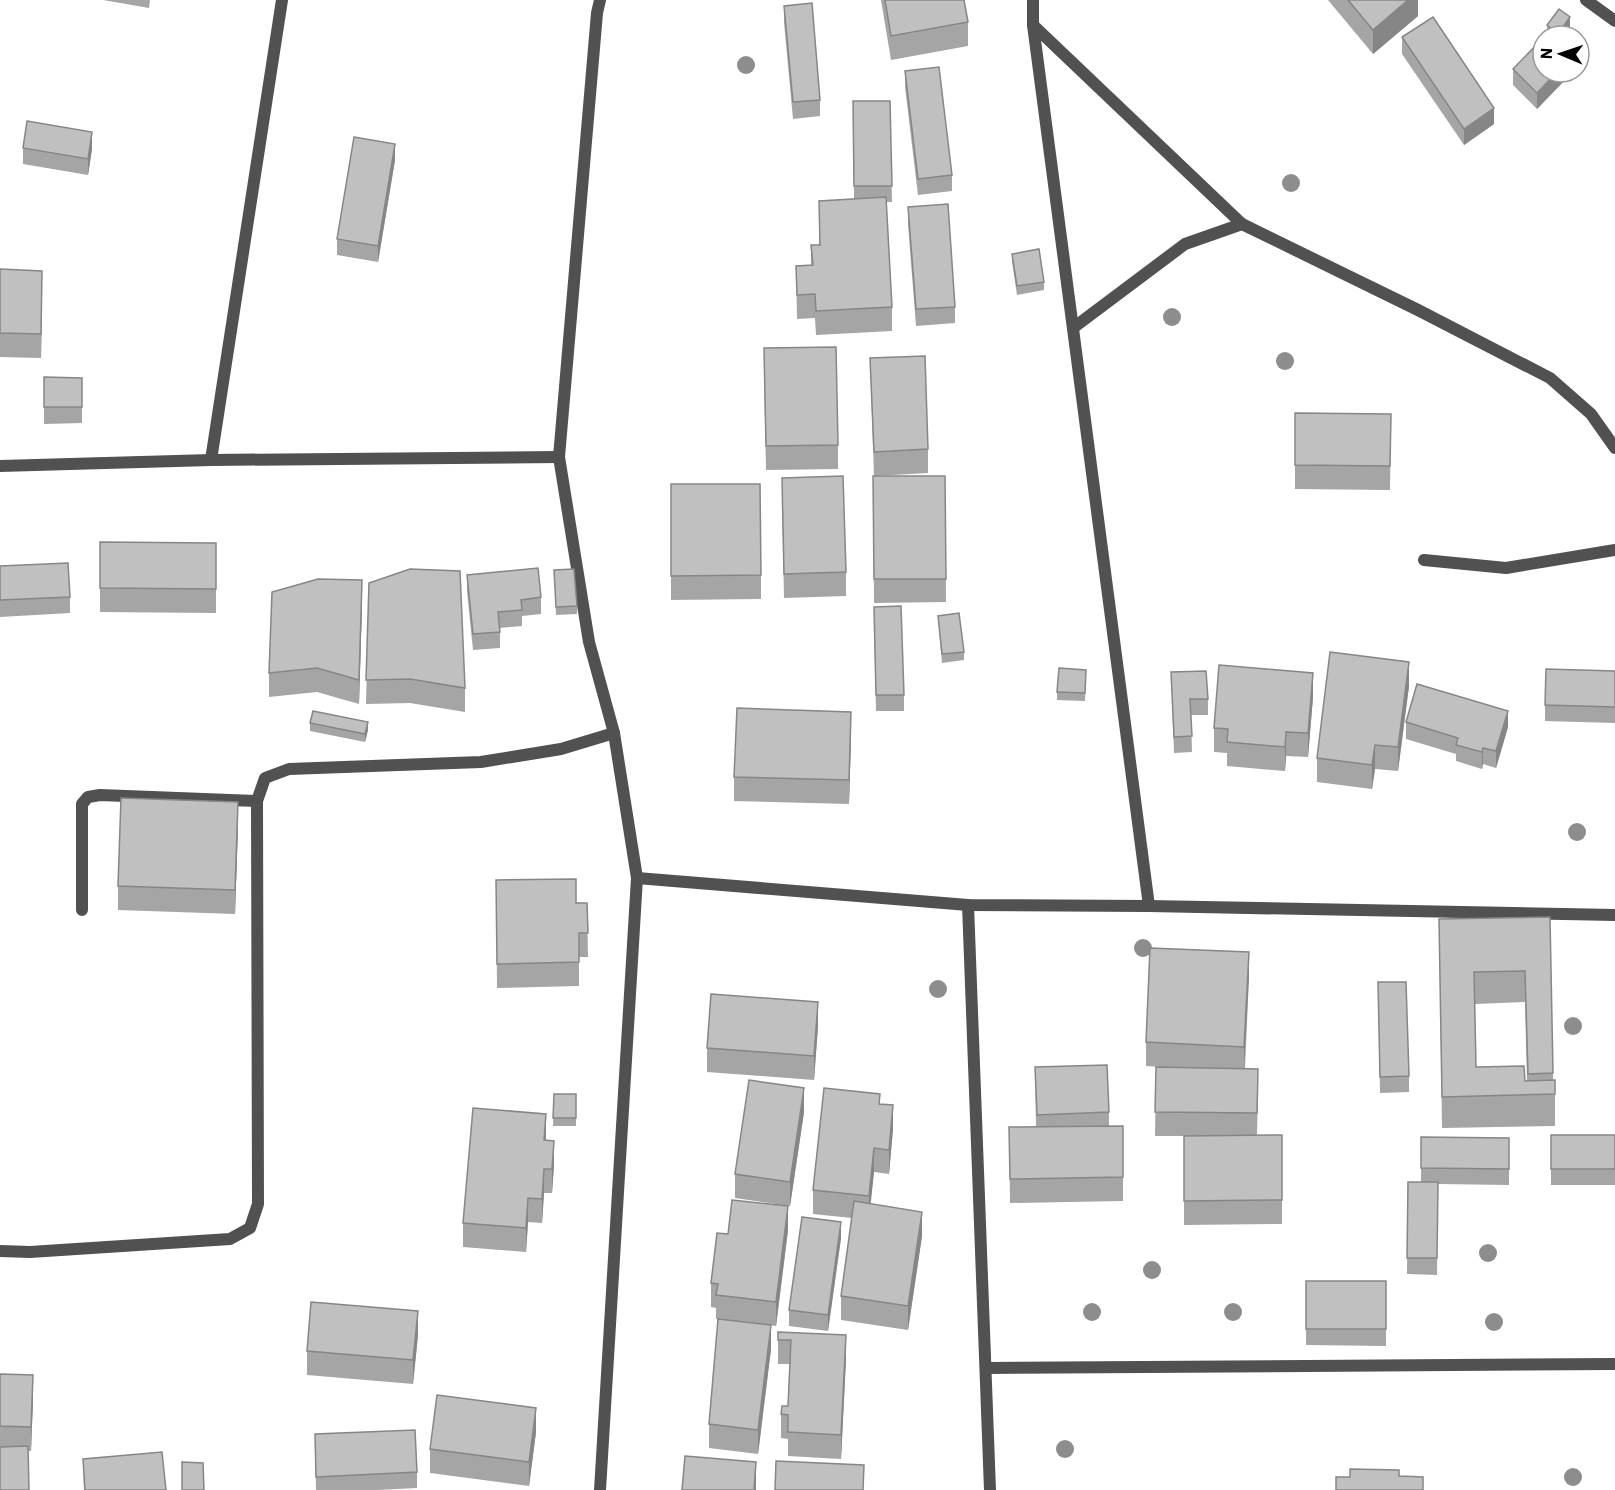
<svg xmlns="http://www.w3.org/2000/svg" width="1615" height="1490" font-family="'IBM Plex Sans',sans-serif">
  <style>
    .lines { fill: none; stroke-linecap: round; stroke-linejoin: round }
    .minor { stroke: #515151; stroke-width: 12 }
    .tree { fill: #8d8d8d }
    .wall { fill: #a5a5a5; fill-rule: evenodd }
    .shaded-wall { fill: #868686 }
    .building { fill: #c0c0c0; stroke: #868686; stroke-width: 1.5 }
  </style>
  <rect width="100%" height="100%" fill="#fff"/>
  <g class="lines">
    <g class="minor">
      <path d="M 600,0 L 597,13 L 559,457 L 589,642 L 614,733 L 637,878 L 600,1490"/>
      <path d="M 1033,0 L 1033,25 L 1149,906"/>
      <path d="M 1586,0 L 1615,21"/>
      <path d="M 1033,25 L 1242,224"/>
      <path d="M 1073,328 L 1185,244 L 1242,224 L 1418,310 L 1550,378 L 1591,414 L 1615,448"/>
      <path d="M 211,460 L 282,0"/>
      <path d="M 0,466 L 211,460 L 559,457"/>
      <path d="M 1424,560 L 1506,568 L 1615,550"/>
      <path d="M 637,878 L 968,905 L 1149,906 L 1615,915"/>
      <path d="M 968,905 L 990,1490"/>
      <path d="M 82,910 L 82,804 L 88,797 L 100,795 L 257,801"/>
      <path d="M 0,1251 L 30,1252 L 230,1239 L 250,1228 L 258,1204 L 257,801 L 265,778 L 289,769 L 481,762 L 561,749 L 614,733"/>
      <path d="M 986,1368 L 1615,1364"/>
    </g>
  </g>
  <g class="tree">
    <circle cx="746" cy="65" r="9"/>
    <circle cx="1291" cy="183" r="9"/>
    <circle cx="1172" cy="317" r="9"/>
    <circle cx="1285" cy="361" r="9"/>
    <circle cx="1577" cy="832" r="9"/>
    <circle cx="1143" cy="948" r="9"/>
    <circle cx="938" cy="989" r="9"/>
    <circle cx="1573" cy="1026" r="9"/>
    <circle cx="1488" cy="1253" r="9"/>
    <circle cx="1152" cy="1270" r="9"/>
    <circle cx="1092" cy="1312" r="9"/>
    <circle cx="1233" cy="1312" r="9"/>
    <circle cx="1494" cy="1322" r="9"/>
    <circle cx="1065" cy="1449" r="9"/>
    <circle cx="1573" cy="1477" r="9"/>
  </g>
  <g class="wall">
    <path d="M 103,0 L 150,0 L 149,8 Z"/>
    <path d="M 881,0 L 964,0 L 968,22 L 968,46 L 891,60 Z"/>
    <path d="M 1328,0 L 1418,0 L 1418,16 L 1373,54 Z"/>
    <path d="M 784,6 L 820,100 L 820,116 L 793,119 L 784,22 Z"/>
    <path d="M 1547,25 L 1570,26 L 1563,36 L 1551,36 L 1547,33 Z"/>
    <path d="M 1402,37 L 1494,124 L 1464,145 L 1402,54 Z"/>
    <path d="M 1513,69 L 1564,72 L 1564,81 L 1537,109 L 1513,85 Z"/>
    <path d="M 905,71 L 952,175 L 952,191 L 918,195 L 905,87 Z"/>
    <path d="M 853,101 L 890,101 L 892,202 L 886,202 L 892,307 L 892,331 L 816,335 L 815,318 L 797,319 L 796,266 L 811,266 L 811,245 L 819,245 L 819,201 L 854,199 Z"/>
    <path d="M 23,148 L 92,149 L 88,175 L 23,164 Z"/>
    <path d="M 395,160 L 378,262 L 337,255 L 337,239 Z"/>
    <path d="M 908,207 L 955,307 L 955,323 L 916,326 L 908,224 Z"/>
    <path d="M 1012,254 L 1044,282 L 1044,290 L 1017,295 L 1012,262 Z"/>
    <path d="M 0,269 L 42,295 L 41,358 L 0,357 Z"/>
    <path d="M 870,358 L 928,449 L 928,473 L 874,476 Z"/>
    <path d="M 764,372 L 838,445 L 838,469 L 766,470 Z"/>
    <path d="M 44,377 L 82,378 L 82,423 L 44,424 Z"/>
    <path d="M 1391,414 L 1390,490 L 1295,489 L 1295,465 Z"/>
    <path d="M 873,476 L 945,476 L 946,602 L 874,603 Z"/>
    <path d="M 671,484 L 761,575 L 761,599 L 671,600 Z"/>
    <path d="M 782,502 L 846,572 L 846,596 L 784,598 Z"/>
    <path d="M 216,543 L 216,613 L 100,612 L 100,588 Z"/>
    <path d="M 0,566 L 70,597 L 70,613 L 0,617 Z"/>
    <path d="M 554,570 L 577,606 L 577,614 L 556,615 Z"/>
    <path d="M 467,575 L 541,597 L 541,614 L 522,616 L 522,626 L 500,628 L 500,648 L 473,650 L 467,591 Z"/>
    <path d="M 369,583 L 465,688 L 465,712 L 410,703 L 366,704 Z"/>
    <path d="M 362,604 L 359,704 L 317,692 L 269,697 L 269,673 Z"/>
    <path d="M 938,616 L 964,652 L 964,660 L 942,663 Z"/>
    <path d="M 874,623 L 904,695 L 904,711 L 876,711 Z"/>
    <path d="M 1615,671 L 1615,723 L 1545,721 L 1545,705 Z"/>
    <path d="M 1171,672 L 1208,699 L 1208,715 L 1191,715 L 1192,752 L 1174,753 Z"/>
    <path d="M 1086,678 L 1085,701 L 1057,700 L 1057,692 Z"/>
    <path d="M 1409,686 L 1398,771 L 1375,769 L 1372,789 L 1317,782 L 1317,758 Z"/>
    <path d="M 1313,697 L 1308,757 L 1286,756 L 1285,771 L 1227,766 L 1227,753 L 1214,752 L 1214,728 Z"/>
    <path d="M 1406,722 L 1508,727 L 1496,768 L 1483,764 L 1482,769 L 1456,761 L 1456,754 L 1406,739 Z"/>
    <path d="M 310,723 L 368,730 L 365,742 L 310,731 Z"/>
    <path d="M 851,736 L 849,804 L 734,801 L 734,777 Z"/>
    <path d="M 238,826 L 235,914 L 118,910 L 118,886 Z"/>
    <path d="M 496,880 L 576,903 L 587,903 L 588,957 L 579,957 L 579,986 L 497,988 Z"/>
    <path d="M 1550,917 L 1553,1080 L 1555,1094 L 1555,1126 L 1442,1128 L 1439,919 ZM 1525,1002 L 1527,1081 L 1476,1067 L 1475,1004 Z"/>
    <path d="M 1249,976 L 1245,1068 L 1258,1092 L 1257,1135 L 1282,1135 L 1282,1224 L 1184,1225 L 1184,1136 L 1155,1136 L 1156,1067 L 1161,1067 L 1146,1066 L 1146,1042 Z"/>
    <path d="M 1378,982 L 1409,1076 L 1409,1092 L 1380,1093 Z"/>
    <path d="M 818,1026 L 814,1080 L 707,1072 L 707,1048 Z"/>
    <path d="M 1035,1067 L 1109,1112 L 1109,1126 L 1123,1126 L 1123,1201 L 1010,1203 L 1009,1127 L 1036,1127 Z"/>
    <path d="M 554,1094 L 576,1094 L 576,1126 L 553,1126 Z"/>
    <path d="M 880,1104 L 893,1129 L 889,1174 L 874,1172 L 870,1204 L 922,1236 L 908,1330 L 841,1320 L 841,1296 L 852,1218 L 813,1214 L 813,1190 Z"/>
    <path d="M 804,1112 L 790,1206 L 735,1198 L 735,1174 Z"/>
    <rect x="1551" y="1135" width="64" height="50"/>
    <path d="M 1421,1137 L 1509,1138 L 1509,1185 L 1438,1184 L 1437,1275 L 1407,1274 L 1408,1182 L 1421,1182 Z"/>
    <path d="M 546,1140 L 554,1165 L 552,1193 L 544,1193 L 542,1223 L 528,1222 L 526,1252 L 463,1247 L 463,1223 Z"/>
    <path d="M 788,1230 L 776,1326 L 716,1319 L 716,1308 L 711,1307 L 711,1283 L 728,1234 Z"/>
    <path d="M 841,1238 L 828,1331 L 789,1326 L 789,1310 Z"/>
    <path d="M 1306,1281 L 1386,1281 L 1386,1346 L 1306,1345 Z"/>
    <path d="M 778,1332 L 846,1359 L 841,1459 L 788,1456 L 788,1439 L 781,1438 L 781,1414 L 788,1406 L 790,1364 L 778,1364 Z"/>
    <path d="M 418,1335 L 413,1384 L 307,1375 L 307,1351 Z"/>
    <path d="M 771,1349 L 758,1454 L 709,1448 L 709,1424 Z"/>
    <path d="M 0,1374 L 33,1399 L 31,1451 L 28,1451 L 0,1490 Z"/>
    <path d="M 536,1432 L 529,1486 L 430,1473 L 430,1449 Z"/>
    <path d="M 315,1434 L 417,1472 L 417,1488 L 377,1490 L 316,1490 Z"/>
    <path d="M 83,1459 L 166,1490 L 84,1490 Z"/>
  </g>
  <g class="shaded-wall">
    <path d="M 1408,0 L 1418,0 L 1418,16 L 1373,54 L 1373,30 Z"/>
    <path d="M 1570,17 L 1570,26 L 1563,36 L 1558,36 L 1558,34 Z"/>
    <path d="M 1557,72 L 1564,72 L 1564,81 L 1537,109 L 1537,93 Z"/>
    <path d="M 1494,108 L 1494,124 L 1464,145 L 1464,129 Z"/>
    <path d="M 92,132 L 92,149 L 88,175 L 88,159 Z"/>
    <path d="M 395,144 L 395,160 L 378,262 L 378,246 Z"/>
    <path d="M 42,271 L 42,295 L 41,358 L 41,334 Z"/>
    <path d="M 362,580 L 362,604 L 359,704 L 359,680 Z"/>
    <path d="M 1409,662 L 1409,686 L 1398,771 L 1398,747 Z"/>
    <path d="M 1313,673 L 1313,697 L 1308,757 L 1308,733 Z"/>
    <path d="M 1508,711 L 1508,727 L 1496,768 L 1496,751 Z"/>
    <path d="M 851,712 L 851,736 L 849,804 L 849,780 Z"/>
    <path d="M 368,722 L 368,730 L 365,742 L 365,734 Z"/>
    <path d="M 1286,732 L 1286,756 L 1285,771 L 1285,747 Z"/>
    <path d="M 1375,745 L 1375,769 L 1372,789 L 1372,765 Z"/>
    <path d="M 1483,748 L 1483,764 L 1482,769 L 1482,752 Z"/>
    <path d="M 238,802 L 238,826 L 235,914 L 235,890 Z"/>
    <path d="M 1249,952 L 1249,976 L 1244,1071 L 1244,1047 Z"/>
    <path d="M 818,1002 L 818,1026 L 814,1080 L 814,1056 Z"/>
    <path d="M 804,1088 L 804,1112 L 790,1206 L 790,1182 Z"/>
    <path d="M 893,1105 L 893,1129 L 889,1174 L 889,1150 Z"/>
    <path d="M 546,1114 L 546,1138 L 544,1164 L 544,1140 Z"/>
    <path d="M 554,1141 L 554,1165 L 552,1193 L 552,1169 Z"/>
    <path d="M 874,1148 L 874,1172 L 869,1220 L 869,1196 Z"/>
    <path d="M 544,1169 L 544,1193 L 542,1223 L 542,1199 Z"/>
    <path d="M 528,1198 L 528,1222 L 526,1252 L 526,1228 Z"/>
    <path d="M 788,1206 L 788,1230 L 776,1326 L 776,1302 Z"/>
    <path d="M 922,1212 L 922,1236 L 908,1330 L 908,1306 Z"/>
    <path d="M 841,1222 L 841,1238 L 828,1331 L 828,1315 Z"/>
    <path d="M 418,1311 L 418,1335 L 413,1384 L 413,1360 Z"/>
    <path d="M 771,1325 L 771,1349 L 758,1454 L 758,1430 Z"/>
    <path d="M 846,1335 L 846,1359 L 841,1459 L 841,1435 Z"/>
    <path d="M 33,1375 L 33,1399 L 31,1451 L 31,1427 Z"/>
    <path d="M 536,1408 L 536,1432 L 529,1486 L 529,1462 Z"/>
    <path d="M 756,1462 L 756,1490 L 754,1490 Z"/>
  </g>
  <g class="building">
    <path d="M 885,0 L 964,0 L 968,22 L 891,36 Z"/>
    <path d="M 1348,0 L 1408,0 L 1373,30 Z"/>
    <path d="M 812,3 L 820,100 L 793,102 L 784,6 Z"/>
    <path d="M 1559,9 L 1570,17 L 1558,34 L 1547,25 Z"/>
    <path d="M 1433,17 L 1494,108 L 1464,129 L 1402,37 Z"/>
    <path d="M 1540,41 L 1543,43 L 1543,72 L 1557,72 L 1537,93 L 1513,69 Z"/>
    <path d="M 939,67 L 952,175 L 918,179 L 905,71 Z"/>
    <path d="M 853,101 L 890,101 L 892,186 L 854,186 Z"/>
    <path d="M 27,121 L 92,132 L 88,159 L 23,148 Z"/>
    <path d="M 354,137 L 395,144 L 378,246 L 337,239 Z"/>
    <path d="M 886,197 L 892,307 L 816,311 L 815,294 L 797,295 L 796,266 L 813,265 L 811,245 L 820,245 L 819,201 Z"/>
    <path d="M 948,204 L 955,307 L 916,309 L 908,207 Z"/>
    <path d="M 1039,249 L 1044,282 L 1017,286 L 1012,254 Z"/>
    <path d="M 0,269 L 42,271 L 41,334 L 0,333 Z"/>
    <path d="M 836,347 L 838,445 L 766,446 L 764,348 Z"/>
    <path d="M 925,356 L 928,449 L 874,452 L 870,358 Z"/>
    <path d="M 44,377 L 82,378 L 82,407 L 44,407 Z"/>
    <path d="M 1295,413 L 1391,414 L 1390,466 L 1295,465 Z"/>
    <path d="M 843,476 L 846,572 L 784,574 L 782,478 Z"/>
    <path d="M 873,476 L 945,476 L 946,579 L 874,579 Z"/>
    <path d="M 671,484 L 760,484 L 761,575 L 671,576 Z"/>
    <path d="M 100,542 L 216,543 L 216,589 L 100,588 Z"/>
    <path d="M 68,563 L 70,597 L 0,600 L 0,566 Z"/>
    <path d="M 538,568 L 541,597 L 521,600 L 522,610 L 498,612 L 500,632 L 473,634 L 467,575 Z"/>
    <path d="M 410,569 L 460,571 L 465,688 L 410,679 L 366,680 L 369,583 Z"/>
    <path d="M 574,569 L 577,606 L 556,607 L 554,570 Z"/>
    <path d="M 318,579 L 362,580 L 359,680 L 317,668 L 269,673 L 272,592 Z"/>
    <path d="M 901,606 L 904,695 L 876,695 L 874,607 Z"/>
    <path d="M 959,613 L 964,652 L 942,654 L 938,616 Z"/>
    <path d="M 1330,652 L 1409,662 L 1398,747 L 1375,745 L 1372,765 L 1317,758 Z"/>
    <path d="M 1219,665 L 1313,673 L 1308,733 L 1286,732 L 1285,747 L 1227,742 L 1228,729 L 1214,728 Z"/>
    <path d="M 1059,668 L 1086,670 L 1085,693 L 1057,692 Z"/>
    <path d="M 1546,669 L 1615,671 L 1615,707 L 1545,705 Z"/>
    <path d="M 1206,671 L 1208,699 L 1190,699 L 1192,736 L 1174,737 L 1171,672 Z"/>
    <path d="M 1417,684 L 1508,711 L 1496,751 L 1483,748 L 1482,752 L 1456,745 L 1458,738 L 1406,722 Z"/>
    <path d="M 737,708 L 851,712 L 849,780 L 734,777 Z"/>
    <path d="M 313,711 L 368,722 L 365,734 L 310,723 Z"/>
    <path d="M 121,798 L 238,802 L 235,890 L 118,886 Z"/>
    <path d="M 576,879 L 576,903 L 587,903 L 588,933 L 579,933 L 579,962 L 497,964 L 496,880 Z"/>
    <path d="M 1550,917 L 1553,1073 L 1528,1074 L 1525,971 L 1474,972 L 1476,1067 L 1524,1066 L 1525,1081 L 1555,1080 L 1555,1094 L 1442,1097 L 1439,919 Z"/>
    <path d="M 1150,948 L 1249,952 L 1244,1047 L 1146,1042 Z"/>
    <path d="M 1378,982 L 1406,982 L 1409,1076 L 1380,1077 Z"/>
    <path d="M 711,994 L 818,1002 L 814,1056 L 707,1048 Z"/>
    <path d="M 1107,1065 L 1109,1112 L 1037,1115 L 1035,1067 Z"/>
    <path d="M 1156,1067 L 1258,1069 L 1257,1113 L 1155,1112 Z"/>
    <path d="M 749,1080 L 804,1088 L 790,1182 L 735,1174 Z"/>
    <path d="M 824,1088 L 880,1094 L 879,1104 L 893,1105 L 889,1150 L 874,1148 L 869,1196 L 813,1190 Z"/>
    <path d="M 554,1094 L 576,1094 L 576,1118 L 553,1118 Z"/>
    <path d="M 473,1108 L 546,1114 L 544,1140 L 554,1141 L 552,1169 L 544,1169 L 542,1199 L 528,1198 L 526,1228 L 463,1223 Z"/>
    <path d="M 1123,1126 L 1123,1177 L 1010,1179 L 1009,1127 Z"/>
    <path d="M 1282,1135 L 1282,1200 L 1184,1201 L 1184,1136 Z"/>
    <rect x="1551" y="1135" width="64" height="34"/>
    <path d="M 1421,1137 L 1509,1138 L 1509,1169 L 1421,1168 Z"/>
    <path d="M 1408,1182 L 1438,1182 L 1437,1258 L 1407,1258 Z"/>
    <path d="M 732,1200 L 788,1206 L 776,1302 L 716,1295 L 718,1284 L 711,1283 L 717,1233 L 728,1234 Z"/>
    <path d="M 854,1201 L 922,1212 L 908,1306 L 841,1296 Z"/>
    <path d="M 802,1217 L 841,1222 L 828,1315 L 789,1310 Z"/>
    <rect x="1306" y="1281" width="80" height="48"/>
    <path d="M 311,1302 L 418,1311 L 413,1360 L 307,1351 Z"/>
    <path d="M 718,1319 L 771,1325 L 758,1430 L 709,1424 Z"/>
    <path d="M 778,1332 L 846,1335 L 841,1435 L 788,1432 L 788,1415 L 781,1414 L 782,1406 L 788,1406 L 791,1340 L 778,1340 Z"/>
    <path d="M 0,1374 L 33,1375 L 31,1427 L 0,1426 Z"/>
    <path d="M 437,1395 L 536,1408 L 529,1462 L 430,1449 Z"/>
    <path d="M 415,1430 L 417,1472 L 316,1477 L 315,1434 Z"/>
    <path d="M 28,1446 L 29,1490 L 0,1490 L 0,1447 Z"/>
    <path d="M 162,1452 L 166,1490 L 85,1490 L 83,1459 Z"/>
    <path d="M 685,1456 L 756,1462 L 754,1490 L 682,1490 Z"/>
    <path d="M 776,1461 L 864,1465 L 863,1490 L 775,1490 Z"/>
    <path d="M 182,1462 L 203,1463 L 204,1490 L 182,1490 Z"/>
    <path d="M 1350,1469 L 1399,1470 L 1399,1476 L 1423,1477 L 1423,1490 L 1336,1490 L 1336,1477 L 1350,1477 Z"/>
  </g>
  <g transform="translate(1561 54) rotate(272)"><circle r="28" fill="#ffffff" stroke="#999999" stroke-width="1.5"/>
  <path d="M0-4.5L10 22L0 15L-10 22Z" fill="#000000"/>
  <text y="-9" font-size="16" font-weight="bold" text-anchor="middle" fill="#000000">N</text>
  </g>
</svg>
